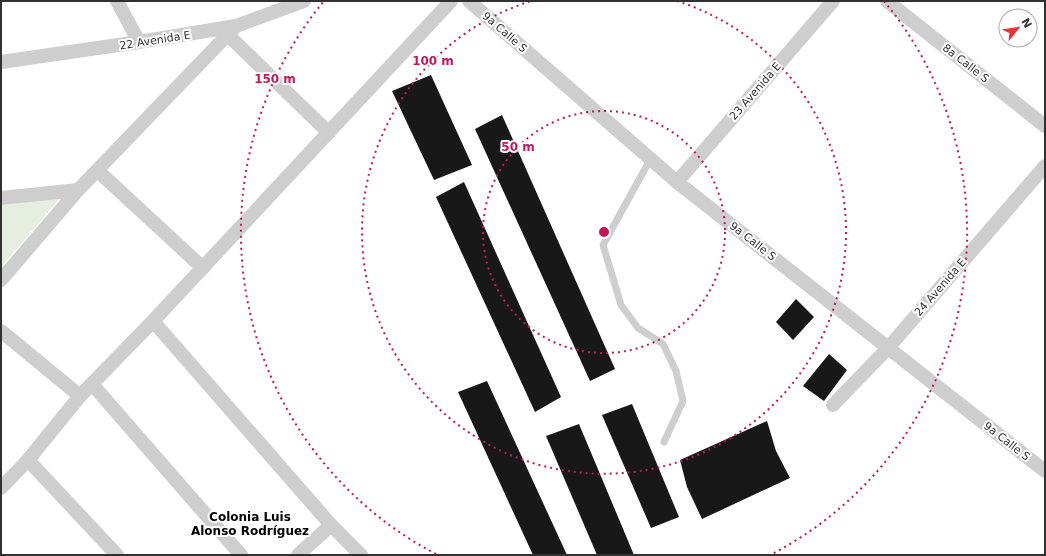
<svg xmlns="http://www.w3.org/2000/svg" width="1046" height="556" font-family="'DejaVu Sans',sans-serif">
  <style>
    .green { fill: #e6eedf }
    .building { fill: #181818 }
    .lines { fill: none; stroke-linecap: round; stroke-linejoin: round }
    .lane { stroke: #cecece; stroke-width: 7 }
    .street { stroke: #cecece; stroke-width: 14 }
    .ring { fill: none; stroke: #c2185b; stroke-width: 2; stroke-dasharray: 2 4 }
    .labels { text-anchor: middle; stroke-width: 4; stroke-linejoin: round; paint-order: stroke }
    .street-label { font-size: 11px; fill: #313131; stroke: #fff }
    .neighbourhood-label { font-size: 12px; font-weight: bold; fill: #000; stroke: #fff }
    .centre { fill: #c2185b; stroke: #fff; stroke-width: 2 }
    .ring-label { font-size: 12px; text-anchor: middle; font-weight: bold; fill: #c2185b; stroke: #fff; stroke-width: 4; stroke-linejoin: round; paint-order: stroke }
  </style>
  <rect width="100%" height="100%" fill="#fff"/>
  <path class="green" d="M 60,198 L 1,267 L 1,205 Z"/>
  <g class="building">
    <path d="M 431,75 L 472,165 L 434,180 L 392,91 Z"/>
    <path d="M 502,115 L 615,369 L 590,381 L 475,129 Z"/>
    <path d="M 464,182 L 561,397 L 535,412 L 436,197 Z"/>
    <path d="M 796,299 L 814,317 L 793,340 L 776,322 Z"/>
    <path d="M 829,354 L 847,370 L 824,401 L 803,386 Z"/>
    <path d="M 487,381 L 567,555 L 533,555 L 458,392 Z"/>
    <path d="M 632,404 L 679,517 L 651,528 L 602,415 Z"/>
    <path d="M 767,421 L 776,451 L 790,478 L 702,519 L 687,487 L 680,460 Z"/>
    <path d="M 579,424 L 634,555 L 597,555 L 546,436 Z"/>
  </g>
  <g class="lines">
    <path class="lane" d="M 651,158 L 603,245 L 621,305 L 638,328 L 663,344 L 676,371 L 683,401 L 664,442"/>
    <g class="street">
      <path d="M 117,1 L 139,42"/>
      <path d="M 469,1 L 677,182 L 1045,471"/>
      <path d="M 887,1 L 1045,126"/>
      <path d="M 228,35 L 329,133"/>
      <path d="M 1,62 L 139,42 L 236,26 L 304,1"/>
      <path d="M 98,171 L 203,268"/>
      <path d="M 677,182 L 833,1"/>
      <path d="M 1,198 L 78,190"/>
      <path d="M 1,280 L 78,190 L 236,26"/>
      <path d="M 153,321 L 331,525 L 361,555"/>
      <path d="M 1,331 L 80,396"/>
      <path d="M 92,384 L 241,555"/>
      <path d="M 833,405 L 888,348 L 1045,166"/>
      <path d="M 28,460 L 117,555"/>
      <path d="M 1,488 L 28,460 L 80,396 L 153,321 L 451,1"/>
      <path d="M 298,555 L 331,525"/>
    </g>
  </g>
  <g class="ring">
    <circle cx="604" cy="232" r="121"/>
    <path d="M677 1A242 242 0 1 1 531 1"/>
    <path d="M436 554A363 363 0 0 1 324 1M884 1A363 363 0 0 1 772 554"/>
  </g>
  <g class="labels">
    <g class="street-label">
      <text transform="translate(505 32) rotate(41)" y="4">9a Calle S</text>
      <text transform="translate(155 40) rotate(-9)" y="4">22 Avenida E</text>
      <text transform="translate(966 63) rotate(38)" y="4">8a Calle S</text>
      <text transform="translate(755 91) rotate(-49)" y="4">23 Avenida E</text>
      <text transform="translate(753 241) rotate(38)" y="4">9a Calle S</text>
      <text transform="translate(940 287) rotate(-49)" y="4">24 Avenida E</text>
      <text transform="translate(1007 441) rotate(38)" y="4">9a Calle S</text>
    </g>
    <g class="neighbourhood-label">
      <text x="250" y="521">Colonia Luis<tspan x="250" dy="14">Alonso Rodríguez</tspan></text>
    </g>
  </g>
  <circle cx="604" cy="232" r="6" class="centre"/>
  <g class="ring-label">
    <text x="433" y="65">100 m</text>
    <text x="275" y="83">150 m</text>
    <text x="518" y="151">50 m</text>
  </g>
  <rect width="1046" height="556" fill="none" stroke="#313131" stroke-width="4"/>
  <g transform="translate(1018 28) rotate(60)"><circle r="19" fill="#ffffff" stroke="#adadad"/>
  <path d="M0-3L7 15L0 10L-7 15Z" fill="#e5363b"/>
  <text y="-6" font-size="11" font-weight="bold" text-anchor="middle" fill="#313131">N</text>
  </g>
</svg>
